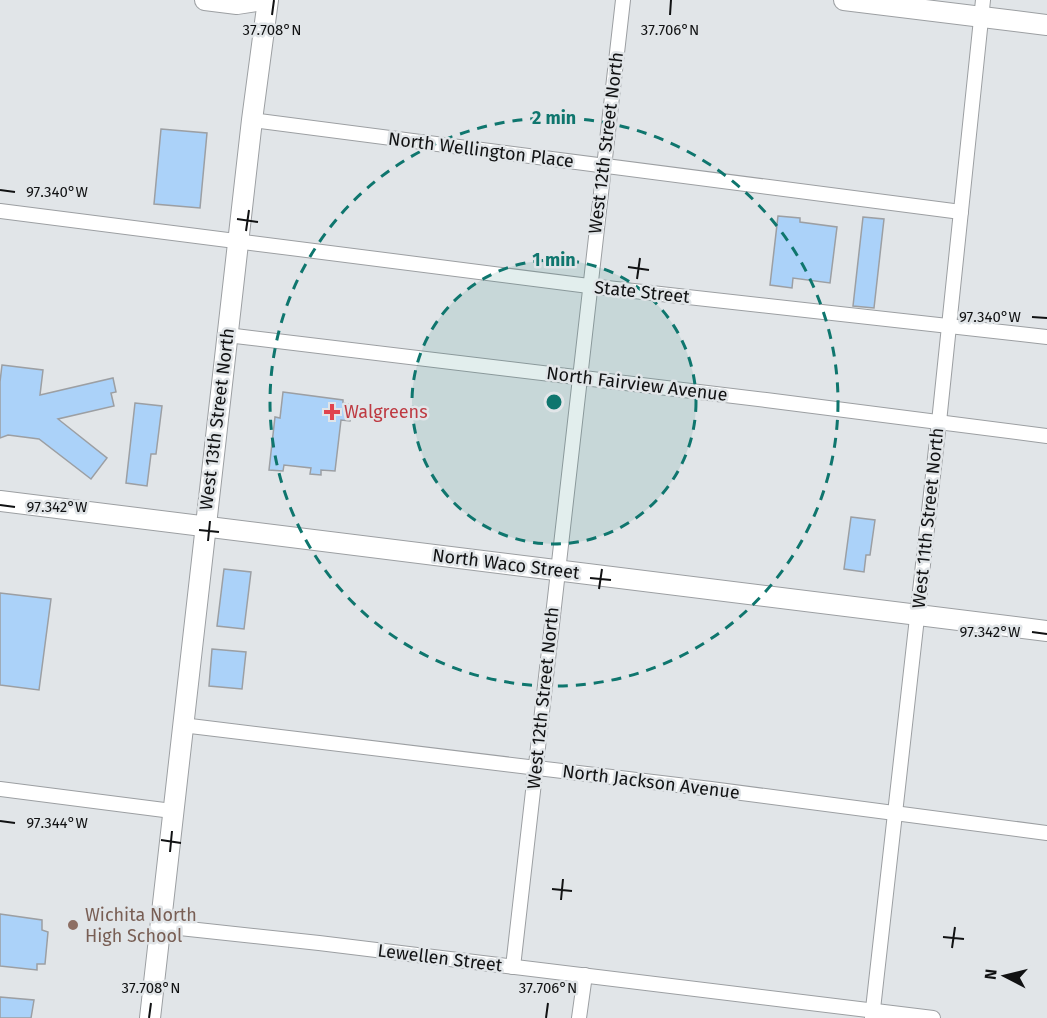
<svg xmlns="http://www.w3.org/2000/svg" width="1047" height="1018" font-family="'Fira Sans',sans-serif">
  <style>
    .building { fill: #abd2f9; stroke: #9c9fa3; stroke-width: 1.5 }
    .lines { fill: none; stroke-linecap: round; stroke-linejoin: round }
    .street-casing { stroke: #9c9fa2; stroke-width: 16 }
    .secondary-casing { stroke: #9c9fa2; stroke-width: 22 }
    .street { stroke: #fff; stroke-width: 14 }
    .secondary { stroke: #fff; stroke-width: 20 }
    .ticks { fill: none; stroke: #111213; stroke-width: 2 }
    .ring { fill: none; stroke: #0f766e; stroke-width: 3; stroke-dasharray: 10 8 }
    .health-dot { fill: #e0444e; stroke: #e1e5e8; stroke-width: 2 }
    .education-dot { fill: #8d6e63; stroke: #e1e5e8; stroke-width: 2 }
    .labels { text-anchor: middle; stroke-width: 5; stroke-linejoin: round; paint-order: stroke }
    .street-label { font-size: 18px; fill: #111213; stroke: #e1e5e8 }
    .health-label { font-size: 18px; fill: #be3a42; stroke: #e1e5e8; text-anchor: start }
    .education-label { font-size: 18px; fill: #785e54; stroke: #e1e5e8; text-anchor: start }
    .ticks-label { font-size: 15px; text-anchor: middle; fill: #111213; stroke: #e1e5e8; stroke-width: 5; stroke-linejoin: round; paint-order: stroke }
    .centre { fill: #0f766e; stroke: #e1e5e8; stroke-width: 3 }
    .ring-label { font-size: 18px; text-anchor: middle; font-weight: bold; fill: #0f766e; stroke: #e1e5e8; stroke-width: 5; stroke-linejoin: round; paint-order: stroke }
  </style>
  <rect width="100%" height="100%" fill="#e1e5e8"/>
  <g class="building">
    <path d="M 161,129 L 207,133 L 200,208 L 154,204 Z"/>
    <path d="M 778,216 L 800,218 L 800,222 L 837,227 L 830,283 L 793,278 L 792,288 L 770,285 Z"/>
    <path d="M 863,217 L 884,219 L 874,308 L 853,306 Z"/>
    <path d="M 2,365 L 43,370 L 40,395 L 113,378 L 116,392 L 111,393 L 114,406 L 58,419 L 107,458 L 91,479 L 39,439 L 8,435 L 0,438 L 0,382 Z"/>
    <path d="M 283,392 L 343,400 L 343,403 L 352,405 L 350,421 L 341,420 L 335,471 L 321,470 L 321,475 L 310,474 L 311,468 L 284,465 L 283,471 L 269,470 L 275,417 L 280,418 Z"/>
    <path d="M 135,403 L 162,406 L 156,454 L 151,454 L 147,486 L 126,483 Z"/>
    <path d="M 851,517 L 875,520 L 870,555 L 866,555 L 864,572 L 844,569 Z"/>
    <path d="M 224,569 L 251,572 L 244,629 L 217,626 Z"/>
    <path d="M 0,593 L 51,599 L 39,690 L 0,685 Z"/>
    <path d="M 212,649 L 246,652 L 242,689 L 209,686 Z"/>
    <path d="M 0,914 L 42,920 L 42,930 L 48,932 L 45,964 L 37,964 L 37,970 L 0,966 Z"/>
    <path d="M 0,997 L 34,1000 L 31,1018 L 0,1018 Z"/>
  </g>
  <g class="lines">
    <g class="street-casing">
      <g id="street">
        <path d="M 252,120 L 961,212"/>
        <path d="M 0,211 L 589,286 L 1047,337"/>
        <path d="M 227,335 L 766,400 L 1047,436"/>
        <path d="M 182,725 L 711,789 L 1047,833"/>
        <path d="M 0,789 L 172,811"/>
        <path d="M 161,926 L 319,943 L 933,1018"/>
        <path d="M 513,967 L 623,0"/>
        <path d="M 579,1018 L 585,975"/>
        <path d="M 872,1018 L 939,422 L 983,0"/>
      </g>
    </g>
    <g class="secondary-casing">
      <g id="secondary">
        <path d="M 205,0 L 237,4 L 263,0"/>
        <path d="M 844,0 L 1047,25"/>
        <path d="M 0,501 L 1047,631"/>
        <path d="M 150,1018 L 252,120 L 268,0"/>
      </g>
    </g>
    <use href="#street" class="street"/>
    <use href="#secondary" class="secondary"/>
  </g>
  <path class="ticks" d="M 272,15 L 274,0M 670,15 L 671,0M 0,190 L 15,192M 237,219 L 258,222M 246,231 L 249,210M 628,267 L 649,270M 637,279 L 640,258M 1032,317 L 1047,318M 0,505 L 15,507M 199,530 L 219,532M 208,541 L 210,521M 590,578 L 611,580M 599,589 L 602,569M 1032,632 L 1047,634M 0,821 L 15,823M 161,840 L 181,843M 170,852 L 172,831M 552,889 L 572,891M 561,900 L 563,879M 943,937 L 964,939M 952,948 L 955,927M 149,1018 L 151,1003M 546,1018 L 548,1003"/>
  <circle cx="554" cy="402" r="142" fill="#0f766e" fill-opacity=".12"/>
  <g class="ring">
    <circle cx="554" cy="402" r="142"/>
    <circle cx="554" cy="402" r="284"/>
  </g>
  <path class="health-dot" d="M329 403h6v6h6v6h-6v6h-6v-6h-6v-6h6z"/>
  <circle class="education-dot" cx="73" cy="925" r="6"/>
  <g class="labels">
    <g class="street-label">
      <text transform="translate(606 143) rotate(-83)" y="6">West 12th Street North</text>
      <text transform="translate(481 150) rotate(7)" y="6">North Wellington Place</text>
      <text transform="translate(642 292) rotate(6)" y="6">State Street</text>
      <text transform="translate(637 384) rotate(7)" y="6">North Fairview Avenue</text>
      <text transform="translate(217 419) rotate(-83)" y="6">West 13th Street North</text>
      <text transform="translate(928 518) rotate(-84)" y="6">West 11th Street North</text>
      <text transform="translate(506 564) rotate(7)" y="6">North Waco Street</text>
      <text transform="translate(543 698) rotate(-84)" y="6">West 12th Street North</text>
      <text transform="translate(651 782) rotate(7)" y="6">North Jackson Avenue</text>
      <text transform="translate(440 958) rotate(7)" y="6">Lewellen Street</text>
    </g>
    <g class="health-label">
      <text x="344" y="418">Walgreens</text>
    </g>
    <g class="education-label">
      <text x="85" y="921">Wichita North<tspan x="85" dy="21">High School</tspan></text>
    </g>
  </g>
  <g class="ticks-label">
    <text x="272" y="35">37.708°N</text>
    <text x="670" y="35">37.706°N</text>
    <text x="57" y="197">97.340°W</text>
    <text x="990" y="322">97.340°W</text>
    <text x="57" y="512">97.342°W</text>
    <text x="990" y="637">97.342°W</text>
    <text x="57" y="828">97.344°W</text>
    <text x="151" y="993">37.708°N</text>
    <text x="548" y="993">37.706°N</text>
  </g>
  <circle cx="554" cy="402" r="9" class="centre"/>
  <g class="ring-label">
    <text x="554" y="124">2 min</text>
    <text x="554" y="266">1 min</text>
  </g>
  <g transform="translate(1005 976) rotate(277)" stroke="#e1e5e8" stroke-width="4.5" paint-order="stroke">
  <path d="M0-4.5L10 22L0 15L-10 22Z" fill="#111213"/>
  <text y="-9" font-size="16" font-weight="bold" text-anchor="middle" fill="#111213">N</text>
  </g>
</svg>
